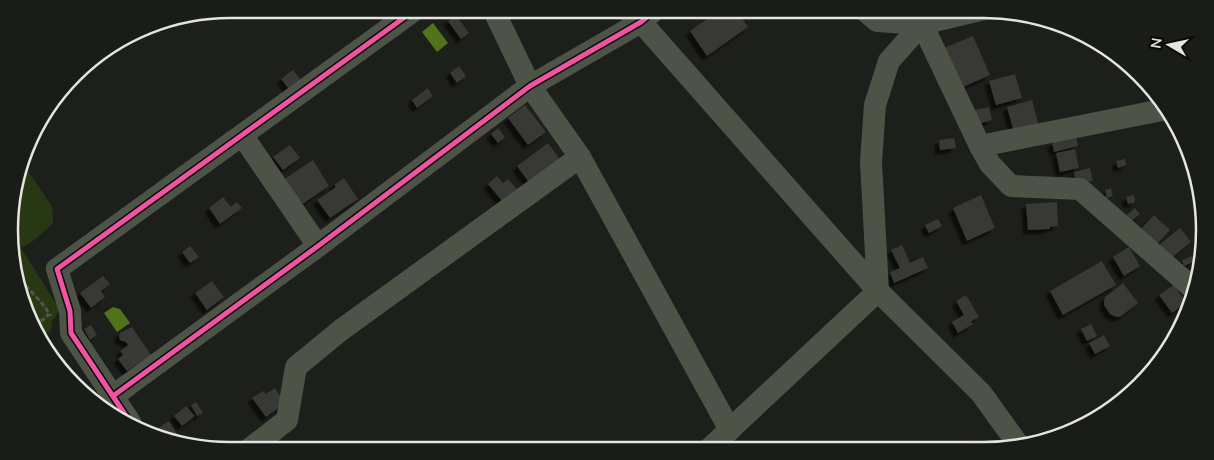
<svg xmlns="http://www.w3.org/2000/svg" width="1214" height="460" font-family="'Nunito Sans',sans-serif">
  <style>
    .green { fill: #283812 }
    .water { fill: #52731c }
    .building { fill: #373835; filter: url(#shadow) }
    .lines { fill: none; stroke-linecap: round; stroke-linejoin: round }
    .path { stroke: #52554e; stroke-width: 3; stroke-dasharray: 5 2.5; stroke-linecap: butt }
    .minor { stroke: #4e5348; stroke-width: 22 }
    .cycleway-casing { stroke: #080a07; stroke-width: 8 }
    .cycleway { stroke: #f153a3; stroke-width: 5 }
    .rim { fill: none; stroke: #e3e6e0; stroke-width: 2.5 }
  </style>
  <defs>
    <filter id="shadow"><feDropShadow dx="-4.5" dy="4.5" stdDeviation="1" flood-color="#0009"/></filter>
  </defs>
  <rect width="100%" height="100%" fill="#1d1f1b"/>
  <path class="green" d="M 23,164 L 52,206 L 53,223 L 36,239 L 21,248 L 60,310 L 52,321 L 51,331 L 39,337 L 13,273 L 11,201 Z"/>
  <g class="water">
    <path d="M 433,23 L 448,43 L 437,52 L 422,32 Z"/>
    <path d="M 113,307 L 120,309 L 130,323 L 117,332 L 104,313 Z"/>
  </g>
  <g class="building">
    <path d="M 721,9 L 736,9 L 748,27 L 707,56 L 690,31 Z"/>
    <path d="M 456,15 L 469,33 L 461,39 L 448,21 Z"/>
    <path d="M 973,36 L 990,75 L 961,88 L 944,48 Z"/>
    <path d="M 459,66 L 466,76 L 457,83 L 450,73 Z"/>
    <path d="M 293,70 L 301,80 L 289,89 L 281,79 Z"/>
    <path d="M 1015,74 L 1022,98 L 996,105 L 989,81 Z"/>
    <path d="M 428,88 L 433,96 L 417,108 L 412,100 Z"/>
    <path d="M 1032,100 L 1040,129 L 1015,136 L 1007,107 Z"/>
    <path d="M 525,105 L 546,132 L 528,145 L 508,118 Z"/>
    <path d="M 989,107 L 992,120 L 975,125 L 971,111 Z"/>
    <path d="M 498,128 L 505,137 L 498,143 L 491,134 Z"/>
    <path d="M 1076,137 L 1078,146 L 1054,152 L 1052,142 Z"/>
    <path d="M 954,138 L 956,148 L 940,150 L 939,140 Z"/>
    <path d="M 548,143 L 562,162 L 530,184 L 517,166 Z"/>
    <path d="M 290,145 L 300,158 L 283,170 L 273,157 Z"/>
    <path d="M 1075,149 L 1079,168 L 1060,172 L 1056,153 Z"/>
    <path d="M 1125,159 L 1126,165 L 1118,168 L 1116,161 Z"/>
    <path d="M 313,160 L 329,186 L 301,205 L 284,179 Z"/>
    <path d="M 1090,168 L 1093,181 L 1076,184 L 1074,172 Z"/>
    <path d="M 497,176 L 503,183 L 508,179 L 517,189 L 502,201 L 488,184 Z"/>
    <path d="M 344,178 L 358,199 L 330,218 L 317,200 L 336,187 L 334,185 Z"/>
    <path d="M 1111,188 L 1113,196 L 1107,198 L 1105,190 Z"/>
    <path d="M 981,195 L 995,228 L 967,241 L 953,208 Z"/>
    <path d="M 1134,195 L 1135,202 L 1128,204 L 1126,197 Z"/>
    <path d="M 223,197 L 231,207 L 237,202 L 242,208 L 220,224 L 209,208 Z"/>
    <path d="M 1057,202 L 1058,226 L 1050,227 L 1050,229 L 1028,230 L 1026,204 Z"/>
    <path d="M 1135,208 L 1140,214 L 1129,223 L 1124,217 Z"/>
    <path d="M 1154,215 L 1170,230 L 1156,245 L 1140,230 Z"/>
    <path d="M 938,219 L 942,226 L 929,233 L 925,225 Z"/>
    <path d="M 1180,228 L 1191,242 L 1170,259 L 1159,245 Z"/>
    <path d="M 902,245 L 910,263 L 923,257 L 928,268 L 894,283 L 890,272 L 900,268 L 891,250 Z"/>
    <path d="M 190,246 L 199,257 L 190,263 L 182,252 Z"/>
    <path d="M 1129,247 L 1140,266 L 1124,276 L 1113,257 Z"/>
    <path d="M 1192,256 L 1195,261 L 1184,266 L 1182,260 Z"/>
    <path d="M 1102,261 L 1116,285 L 1063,315 L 1050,291 Z"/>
    <path d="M 103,276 L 110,284 L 101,291 L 105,297 L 91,308 L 80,293 Z"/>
    <path d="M 212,281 L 224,297 L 207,310 L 195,293 Z"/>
    <path d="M 1123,283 L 1138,303 L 1120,317 L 1116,317 L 1110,314 L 1104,305 L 1104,301 L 1105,297 Z"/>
    <path d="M 1174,285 L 1186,303 L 1172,313 L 1159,295 Z"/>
    <path d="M 966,295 L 979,317 L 971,321 L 973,324 L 958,333 L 952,322 L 964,315 L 956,301 Z"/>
    <path d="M 1091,324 L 1097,336 L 1087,341 L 1081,329 Z"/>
    <path d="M 91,325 L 97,335 L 90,340 L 84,329 Z"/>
    <path d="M 132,327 L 151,355 L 127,371 L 118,359 L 123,355 L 120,351 L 128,345 L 126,342 L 120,340 L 119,337 L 120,333 Z"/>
    <path d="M 1104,335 L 1110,346 L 1095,354 L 1089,343 Z"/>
    <path d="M 64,361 L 74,377 L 70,379 L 58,365 Z"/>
    <path d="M 275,388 L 285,403 L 266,417 L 252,398 L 263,391 L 266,394 Z"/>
    <path d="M 102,401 L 109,412 L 95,406 Z"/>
    <path d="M 196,402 L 203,413 L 197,416 L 191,405 Z"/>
    <path d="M 186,406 L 195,416 L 182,426 L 174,416 Z"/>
    <path d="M 169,421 L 184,445 L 172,444 L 160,437 L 155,430 Z"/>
    <path d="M 976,440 L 983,449 L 971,449 L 968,445 Z"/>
  </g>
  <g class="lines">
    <g class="path">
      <path d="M 13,267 L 25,285 L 41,302 L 51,316"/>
      <path d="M 33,322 L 43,320 L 49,314"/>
    </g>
    <g class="minor">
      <path d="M 493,9 L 530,86 L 580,157 L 730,430"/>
      <path d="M 626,9 L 641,22 L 878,291 L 981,393 L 1020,447"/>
      <path d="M 863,9 L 877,21 L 922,24 L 984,9"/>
      <path d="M 922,24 L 980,146 L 990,164 L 1011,186 L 1080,189 L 1196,291"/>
      <path d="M 242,135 L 318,246"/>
      <path d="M 980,146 L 1167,109"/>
      <path d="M 113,396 L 318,246 L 530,86 L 641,22 L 656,9"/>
      <path d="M 130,422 L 71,333 L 70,311 L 57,269 L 416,9"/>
      <path d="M 708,450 L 878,291 L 871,162 L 875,105 L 889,61 L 922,24 L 956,9"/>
      <path d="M 247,451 L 287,420 L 296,367 L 341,330 L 580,157"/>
    </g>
    <g class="cycleway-casing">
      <g id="cycleway">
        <path d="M 113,396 L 318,246 L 530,86 L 641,22 L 656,9"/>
        <path d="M 130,422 L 71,333 L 70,311 L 57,269 L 416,9"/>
      </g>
    </g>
    <use href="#cycleway" class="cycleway"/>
  </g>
  <path d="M0 0H1214V460H0ZM230 18H984A212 212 0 0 1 1196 230V230A212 212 0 0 1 984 442H230A212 212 0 0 1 18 230V230A212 212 0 0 1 230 18Z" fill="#1a1c18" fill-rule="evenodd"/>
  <path class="rim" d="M230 18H984A212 212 0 0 1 1196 230V230A212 212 0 0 1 984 442H230A212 212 0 0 1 18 230V230A212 212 0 0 1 230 18Z"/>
  <g transform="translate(1169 45) rotate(279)" stroke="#080a07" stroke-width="4" paint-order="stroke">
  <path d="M0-4L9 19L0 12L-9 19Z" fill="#e3e6e0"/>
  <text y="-8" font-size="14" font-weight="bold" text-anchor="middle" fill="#e3e6e0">N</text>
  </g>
</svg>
